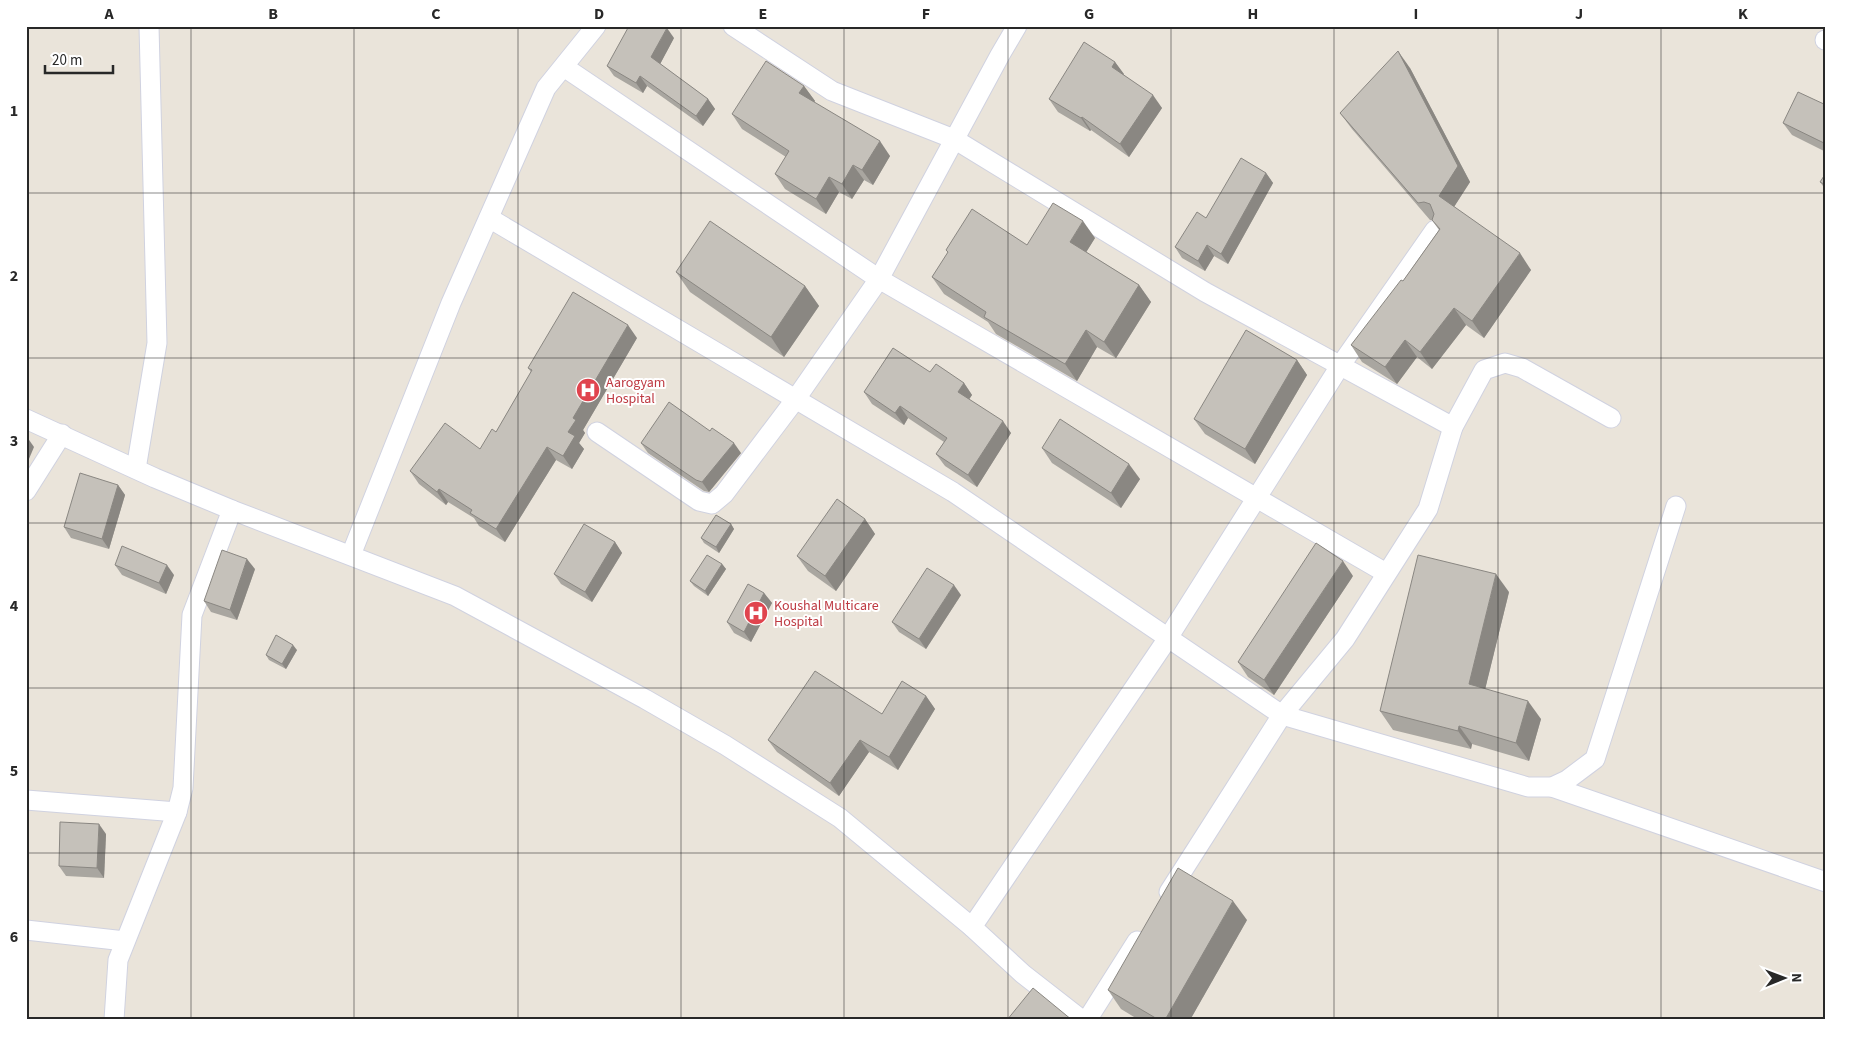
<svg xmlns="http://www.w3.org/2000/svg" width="1852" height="1046" font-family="'Source Sans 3',sans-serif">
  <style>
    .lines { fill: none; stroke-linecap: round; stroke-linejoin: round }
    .minor-casing { stroke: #d0d2e0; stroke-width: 21 }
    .minor { stroke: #fff; stroke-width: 19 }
    .wall { fill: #a9a6a0 }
    .shaded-wall { fill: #8a8782 }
    .building { fill: #c5c1ba; stroke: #8a8782 }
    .grid { fill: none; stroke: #282828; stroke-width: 1; stroke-opacity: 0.55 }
    .labels { text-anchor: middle; stroke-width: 4; stroke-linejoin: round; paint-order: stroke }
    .health-label { font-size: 14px; fill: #be3a42; stroke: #fff; text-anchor: start }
    .neatline { fill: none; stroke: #282828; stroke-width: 2 }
    .grid-label { font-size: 16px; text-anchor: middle; font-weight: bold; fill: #282828 }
  </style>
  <rect width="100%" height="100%" fill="#eae4da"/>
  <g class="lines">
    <g class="minor-casing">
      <g id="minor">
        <path d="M 733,26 L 832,91 L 954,139 L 1205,292 L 1453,427"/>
        <path d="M 1825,40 L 1826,40"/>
        <path d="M 564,67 L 879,279 L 1386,573"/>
        <path d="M 489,218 L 953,492 L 1282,715 L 1528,787 L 1552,787 L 1567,780 L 1595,759 L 1676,506"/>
        <path d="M 26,419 L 155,478 L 232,510 L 455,596 L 645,699 L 725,745 L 840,818 L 972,927 L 1023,974 L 1082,1020"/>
        <path d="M 597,432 L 699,501 L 712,504 L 724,494 L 795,400 L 879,279 L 1000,55 L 1017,26"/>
        <path d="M 136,469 L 157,343 L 149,26"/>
        <path d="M 26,491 L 62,434"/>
        <path d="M 351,555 L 451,303 L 546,88 L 596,26"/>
        <path d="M 1552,787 L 1826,882"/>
        <path d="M 26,800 L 177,812"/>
        <path d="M 1169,892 L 1282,715 L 1345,639 L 1428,509 L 1453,427 L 1484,370 L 1505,363 L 1522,368 L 1611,418"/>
        <path d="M 972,927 L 1168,638 L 1340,366 L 1435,230"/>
        <path d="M 26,930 L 125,941"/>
        <path d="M 114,1020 L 118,960 L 177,812 L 183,788 L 192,615 L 232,510"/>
        <path d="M 1087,1020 L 1137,941"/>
      </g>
    </g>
    <use href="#minor" class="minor"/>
  </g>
  <g class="wall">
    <path d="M 674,38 L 660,64 L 708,99 L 715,109 L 703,126 L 647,86 L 643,93 L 614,76 L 607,66 Z"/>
    <path d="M 1115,62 L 1124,75 L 1162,108 L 1129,157 L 1091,130 L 1090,131 L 1058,112 L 1049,99 Z"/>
    <path d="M 1410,68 L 1470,182 L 1454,207 L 1531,270 L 1484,338 L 1466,325 L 1432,369 L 1417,357 L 1397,384 L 1362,362 L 1351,345 L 1403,281 L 1439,230 L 1432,220 L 1430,220 L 1352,129 L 1340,113 Z"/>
    <path d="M 804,86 L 815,101 L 814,102 L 890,156 L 873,185 L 864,180 L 852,199 L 839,192 L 826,214 L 785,189 L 775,174 L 786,157 L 742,129 L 732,114 Z"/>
    <path d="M 1826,105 L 1826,152 L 1792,135 L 1783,123 Z"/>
    <path d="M 1266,173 L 1273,183 L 1228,264 L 1214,256 L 1205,271 L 1182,258 L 1175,247 L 1206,218 Z"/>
    <path d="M 1826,173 L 1826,190 L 1820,182 Z"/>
    <path d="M 1095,238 L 1086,252 L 1139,285 L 1151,302 L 1116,358 L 1097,347 L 1077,381 L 996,334 L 988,322 L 944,294 L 932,277 L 948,253 L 946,250 L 1027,245 Z"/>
    <path d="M 676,272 L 805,286 L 819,306 L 784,357 L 690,292 Z"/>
    <path d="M 637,338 L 583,430 L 585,433 L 579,443 L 584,449 L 572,469 L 556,460 L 505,542 L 479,526 L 474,518 L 448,502 L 446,505 L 419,484 L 410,471 L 480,449 L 496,432 L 531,372 L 528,368 Z"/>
    <path d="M 1297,360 L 1307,375 L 1255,464 L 1205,434 L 1194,419 Z"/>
    <path d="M 930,372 L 964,383 L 972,395 L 969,399 L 1011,433 L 977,487 L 945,466 L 936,454 L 944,442 L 908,418 L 904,425 L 872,404 L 864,392 Z"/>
    <path d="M 641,443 L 741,453 L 709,492 L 704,491 L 648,453 Z"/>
    <path d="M 1042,448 L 1140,479 L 1121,508 L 1052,463 Z"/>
    <path d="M 118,485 L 125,495 L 109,549 L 71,538 L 64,527 Z"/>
    <path d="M 865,519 L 875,534 L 836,591 L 808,571 L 797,556 Z"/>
    <path d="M 731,524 L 734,529 L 719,553 L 704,543 L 701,538 Z"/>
    <path d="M 615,542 L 622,553 L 592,602 L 561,584 L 554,574 Z"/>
    <path d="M 722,564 L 726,569 L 708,596 L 694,586 L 690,581 Z"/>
    <path d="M 115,565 L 174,575 L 166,594 L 122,575 Z"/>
    <path d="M 255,569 L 237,620 L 211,612 L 204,601 Z"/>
    <path d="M 1353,576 L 1274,695 L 1248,677 L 1238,662 Z"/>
    <path d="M 1509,592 L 1485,689 L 1541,719 L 1529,761 L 1472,744 L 1471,749 L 1393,730 L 1380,711 Z"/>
    <path d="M 764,593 L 772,603 L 751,642 L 734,633 L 727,622 Z"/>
    <path d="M 961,595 L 926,649 L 899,632 L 892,622 Z"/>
    <path d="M 297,650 L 286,669 L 269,660 L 266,655 Z"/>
    <path d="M 926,696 L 935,709 L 898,770 L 869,752 L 839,796 L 777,752 L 768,740 L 882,714 Z"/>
    <path d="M 106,834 L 104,878 L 66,876 L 59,866 Z"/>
    <path d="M 1247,920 L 1190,1020 L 1139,1020 L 1121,1009 L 1108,990 Z"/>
  </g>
  <g class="shaded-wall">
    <path d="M 667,28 L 674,38 L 658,68 L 651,57 Z"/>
    <path d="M 1398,51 L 1410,68 L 1470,182 L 1450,213 L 1439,196 Z"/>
    <path d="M 1115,62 L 1124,74 L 1121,79 L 1112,67 Z"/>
    <path d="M 640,76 L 647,86 L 643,93 L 636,83 Z"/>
    <path d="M 804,86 L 815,101 L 810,108 L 799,93 Z"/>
    <path d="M 1153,95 L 1162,108 L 1129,157 L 1120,144 Z"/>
    <path d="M 708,99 L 715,109 L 703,126 L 696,116 Z"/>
    <path d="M 1082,117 L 1091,130 L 1090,131 L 1081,118 Z"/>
    <path d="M 880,141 L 890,156 L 873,185 L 862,170 Z"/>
    <path d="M 853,165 L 864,180 L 852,199 L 842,184 Z"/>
    <path d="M 1266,173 L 1273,183 L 1228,264 L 1221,254 Z"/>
    <path d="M 829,177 L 839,192 L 826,214 L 816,199 Z"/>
    <path d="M 1083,221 L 1095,238 L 1082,259 L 1070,242 Z"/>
    <path d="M 1207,245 L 1214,256 L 1205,271 L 1198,261 Z"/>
    <path d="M 1520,253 L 1531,270 L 1484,338 L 1472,321 Z"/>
    <path d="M 1139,285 L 1151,302 L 1116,358 L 1104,342 Z"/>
    <path d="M 805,286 L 819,306 L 784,357 L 771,337 Z"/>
    <path d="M 1454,308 L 1466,325 L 1432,369 L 1420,352 Z"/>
    <path d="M 628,325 L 637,338 L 583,430 L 585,433 L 579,443 L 584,449 L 572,469 L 563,456 L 568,432 L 573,418 Z"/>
    <path d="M 1086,330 L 1097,347 L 1077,381 L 1065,364 Z"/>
    <path d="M 1405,340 L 1417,357 L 1397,384 L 1385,367 Z"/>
    <path d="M 1297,360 L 1307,375 L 1255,464 L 1245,449 Z"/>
    <path d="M 964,383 L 972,395 L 966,404 L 958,392 Z"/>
    <path d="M 900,406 L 908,418 L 904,425 L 895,413 Z"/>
    <path d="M 1003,421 L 1011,433 L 977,487 L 968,475 Z"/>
    <path d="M 27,437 L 34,447 L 26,466 L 26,438 Z"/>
    <path d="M 734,443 L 741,453 L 709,492 L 702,482 Z"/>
    <path d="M 547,447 L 556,460 L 505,542 L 496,529 Z"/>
    <path d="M 1129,464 L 1140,479 L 1121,508 L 1111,493 Z"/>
    <path d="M 118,485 L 125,495 L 109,549 L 102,539 Z"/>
    <path d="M 439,489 L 448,502 L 446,505 L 437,492 Z"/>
    <path d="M 865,519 L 875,534 L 836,591 L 825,576 Z"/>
    <path d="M 731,524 L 734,529 L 719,553 L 716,547 Z"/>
    <path d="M 615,542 L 622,553 L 592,602 L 585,592 Z"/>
    <path d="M 247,559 L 255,569 L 237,620 L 230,610 Z"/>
    <path d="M 1343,561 L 1353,576 L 1274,695 L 1264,680 Z"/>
    <path d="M 722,564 L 726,569 L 708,596 L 705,591 Z"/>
    <path d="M 167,565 L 174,575 L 166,594 L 159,583 Z"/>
    <path d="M 1496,574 L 1509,592 L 1482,702 L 1469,684 Z"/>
    <path d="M 954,585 L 961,595 L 926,649 L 919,639 Z"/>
    <path d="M 764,593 L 772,603 L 751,642 L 744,632 Z"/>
    <path d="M 293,645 L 297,650 L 286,669 L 282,664 Z"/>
    <path d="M 926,696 L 935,709 L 898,770 L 889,757 Z"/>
    <path d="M 1528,701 L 1541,719 L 1529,761 L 1516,743 Z"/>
    <path d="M 1459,726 L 1472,744 L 1471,749 L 1458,731 Z"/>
    <path d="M 860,740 L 869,752 L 839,796 L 830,783 Z"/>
    <path d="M 99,824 L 106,834 L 104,878 L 97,868 Z"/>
    <path d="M 1233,901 L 1247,920 L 1190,1020 L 1165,1020 Z"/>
  </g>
  <g class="building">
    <path d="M 629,26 L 664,26 L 667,28 L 651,57 L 708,99 L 696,116 L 640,76 L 636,83 L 607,66 Z"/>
    <path d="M 1084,42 L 1115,62 L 1112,67 L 1153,95 L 1120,144 L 1082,117 L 1081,118 L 1049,99 Z"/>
    <path d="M 1398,51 L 1458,166 L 1439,196 L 1520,253 L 1472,321 L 1454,308 L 1420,352 L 1405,340 L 1385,367 L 1351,345 L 1401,280 L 1403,281 L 1440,229 L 1432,220 L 1434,214 L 1430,204 L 1424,202 L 1418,203 L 1340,113 Z"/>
    <path d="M 766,61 L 804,86 L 799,93 L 880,141 L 862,170 L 853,165 L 842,184 L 829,177 L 816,199 L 775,174 L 789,151 L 732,114 Z"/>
    <path d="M 1798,92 L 1826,105 L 1826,144 L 1783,123 Z"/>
    <path d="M 1241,158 L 1266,173 L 1221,254 L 1207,245 L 1198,261 L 1175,247 L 1197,212 L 1206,218 Z"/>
    <path d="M 1826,173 L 1826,185 L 1820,182 Z"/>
    <path d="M 1053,203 L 1083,221 L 1070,242 L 1139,285 L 1104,342 L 1086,330 L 1065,364 L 984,317 L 986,312 L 932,277 L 948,252 L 946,250 L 972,209 L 1027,245 Z"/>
    <path d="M 710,221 L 805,286 L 771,337 L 676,272 Z"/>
    <path d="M 573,292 L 628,325 L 573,418 L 576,420 L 568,432 L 575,436 L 563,456 L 547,447 L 496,529 L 470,513 L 472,510 L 439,489 L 437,492 L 410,471 L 445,423 L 480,449 L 492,429 L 496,432 L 532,370 L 528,368 Z"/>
    <path d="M 1246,330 L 1297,360 L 1245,449 L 1194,419 Z"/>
    <path d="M 893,348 L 930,372 L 936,364 L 964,383 L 958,392 L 1003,421 L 968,475 L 936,454 L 947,438 L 900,406 L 895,413 L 864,392 Z"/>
    <path d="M 669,402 L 710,431 L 712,428 L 734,443 L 702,482 L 696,480 L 641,443 Z"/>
    <path d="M 1060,419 L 1129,464 L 1111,493 L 1042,448 Z"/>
    <path d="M 80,473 L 118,485 L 102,539 L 64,527 Z"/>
    <path d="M 837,499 L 865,519 L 825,576 L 797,556 Z"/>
    <path d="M 716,515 L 731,524 L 716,547 L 701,538 Z"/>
    <path d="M 584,524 L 615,542 L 585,592 L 554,574 Z"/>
    <path d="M 1316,543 L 1343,561 L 1264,680 L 1238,662 Z"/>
    <path d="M 122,546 L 167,565 L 159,583 L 115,565 Z"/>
    <path d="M 222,550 L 247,559 L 230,610 L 204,601 Z"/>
    <path d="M 707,555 L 722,564 L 705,591 L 690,581 Z"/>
    <path d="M 1418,555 L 1496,574 L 1469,684 L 1528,701 L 1516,743 L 1459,726 L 1458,731 L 1380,711 Z"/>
    <path d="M 927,568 L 954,585 L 919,639 L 892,622 Z"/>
    <path d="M 748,584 L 764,593 L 744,632 L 727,622 Z"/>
    <path d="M 276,635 L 293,645 L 282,664 L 266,655 Z"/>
    <path d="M 815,671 L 882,714 L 902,681 L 926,696 L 889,757 L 860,740 L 830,783 L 768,740 Z"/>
    <path d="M 60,822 L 99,824 L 97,868 L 59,866 Z"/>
    <path d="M 1178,868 L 1233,901 L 1165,1020 L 1159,1020 L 1108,990 Z"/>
    <path d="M 1033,988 L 1072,1020 L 1007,1020 Z"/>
  </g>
  <path class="grid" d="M 191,26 L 191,1020M 354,26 L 354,1020M 518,26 L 518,1020M 681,26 L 681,1020M 844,26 L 844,1020M 1008,26 L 1008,1020M 1171,26 L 1171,1020M 1334,26 L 1334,1020M 1498,26 L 1498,1020M 1661,26 L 1661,1020M 26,193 L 1826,193M 26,358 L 1826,358M 26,523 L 1826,523M 26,688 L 1826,688M 26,853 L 1826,853"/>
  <defs>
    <g id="hospital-disc" transform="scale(1.25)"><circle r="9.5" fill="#e0444e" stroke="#fff"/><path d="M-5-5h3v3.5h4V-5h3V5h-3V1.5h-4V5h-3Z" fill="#fff"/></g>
  </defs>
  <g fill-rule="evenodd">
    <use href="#hospital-disc" x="588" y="390"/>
    <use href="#hospital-disc" x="756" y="613"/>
  </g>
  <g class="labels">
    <g class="health-label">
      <text x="606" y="387">Aarogyam<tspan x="606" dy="16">Hospital</tspan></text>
      <text x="774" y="610">Koushal Multicare<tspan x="774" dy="16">Hospital</tspan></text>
    </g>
  </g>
  <rect width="1852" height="1046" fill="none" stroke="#ffffff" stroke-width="55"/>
  <g transform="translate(1784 978) rotate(89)" stroke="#ffffff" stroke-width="4" paint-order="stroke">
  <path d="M0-4L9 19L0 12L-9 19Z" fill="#282828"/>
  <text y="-8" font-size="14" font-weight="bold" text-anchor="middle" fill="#282828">N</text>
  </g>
  <path d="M45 65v8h68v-8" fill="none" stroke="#282828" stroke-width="2.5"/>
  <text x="52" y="65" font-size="15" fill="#282828" stroke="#ffffff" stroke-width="4" paint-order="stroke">20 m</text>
  <rect x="28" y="28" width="1796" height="990" class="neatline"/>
  <g class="grid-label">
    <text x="109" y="19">A</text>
    <text x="273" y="19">B</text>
    <text x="436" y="19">C</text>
    <text x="599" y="19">D</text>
    <text x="763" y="19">E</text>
    <text x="926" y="19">F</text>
    <text x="1089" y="19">G</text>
    <text x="1253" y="19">H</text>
    <text x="1416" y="19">I</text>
    <text x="1579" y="19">J</text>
    <text x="1743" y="19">K</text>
    <text x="14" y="116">1</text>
    <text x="14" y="281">2</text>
    <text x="14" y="446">3</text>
    <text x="14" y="611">4</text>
    <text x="14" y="776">5</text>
    <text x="14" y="942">6</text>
  </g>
</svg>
